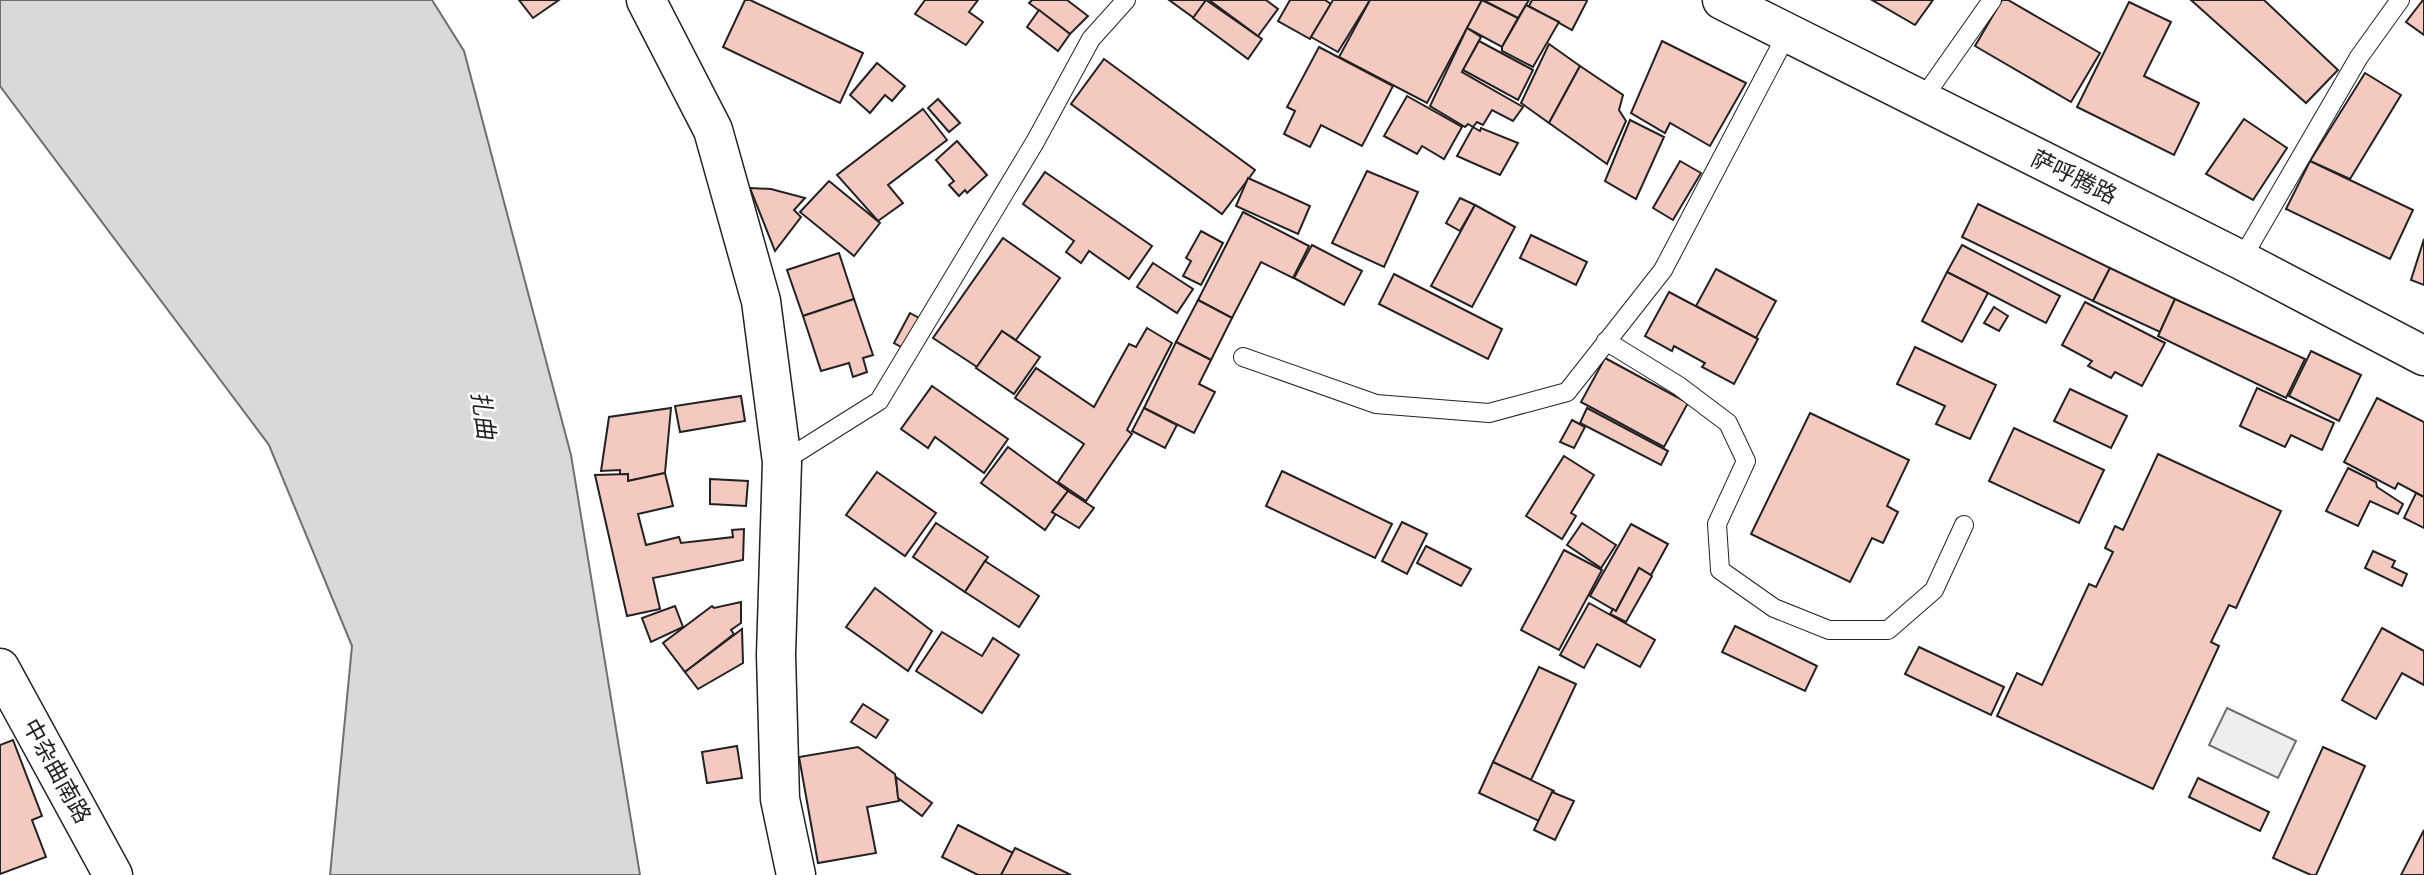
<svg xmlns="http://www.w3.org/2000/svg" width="2424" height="875" font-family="Inter,'Noto Sans SC',sans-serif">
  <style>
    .green { fill: #eee; stroke: #6f6f6f; stroke-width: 2 }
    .water { fill: #d9d9d9; stroke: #6f6f6f; stroke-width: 2 }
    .building { fill: #f3c9c0; stroke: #222; stroke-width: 2 }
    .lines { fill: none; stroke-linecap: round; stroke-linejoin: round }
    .service-casing { stroke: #222; stroke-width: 20 }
    .tertiary-casing { stroke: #222; stroke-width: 41 }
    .trunk-casing { stroke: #222; stroke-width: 41 }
    .service { stroke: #fff; stroke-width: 18 }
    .tertiary { stroke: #fff; stroke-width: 38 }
    .trunk { stroke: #fff; stroke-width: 38 }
    .labels { text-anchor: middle; stroke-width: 5; stroke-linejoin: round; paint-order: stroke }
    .street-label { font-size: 23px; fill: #222; stroke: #fff }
    .water-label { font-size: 24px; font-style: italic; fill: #222; stroke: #fff }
  </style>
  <rect width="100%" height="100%" fill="#fff"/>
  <path class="green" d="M 2227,708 L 2296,741 L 2278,778 L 2209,745 Z"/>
  <path class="water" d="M 0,0 L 432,0 L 464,51 L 571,455 L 640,875 L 330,875 L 352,646 L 269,445 L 0,86 Z"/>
  <g class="building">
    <path d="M 519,0 L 559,0 L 533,18 Z"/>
    <path d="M 745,0 L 750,0 L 863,53 L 840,103 L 723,47 Z"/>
    <path d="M 925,0 L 978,0 L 969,12 L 983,22 L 966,45 L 915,14 Z"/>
    <path d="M 1032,0 L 1067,0 L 1088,16 L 1070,34 L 1029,3 Z"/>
    <path d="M 1169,0 L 1206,0 L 1194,18 Z"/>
    <path d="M 1206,0 L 1262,39 L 1248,59 L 1193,18 Z"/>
    <path d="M 1209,0 L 1266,0 L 1278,9 L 1258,36 Z"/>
    <path d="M 1290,0 L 1325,0 L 1331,4 L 1310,39 L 1278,21 Z"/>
    <path d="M 1333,0 L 1370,0 L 1338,52 L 1311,37 Z"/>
    <path d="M 1370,0 L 1482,0 L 1427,103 L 1339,57 Z"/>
    <path d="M 1482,0 L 1518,18 L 1502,47 L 1467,28 Z"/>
    <path d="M 1483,0 L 1529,0 L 1518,18 Z"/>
    <path d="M 1532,0 L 1586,0 L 1587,1 L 1572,30 L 1529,6 Z"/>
    <path d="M 1872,0 L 1933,0 L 1915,25 Z"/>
    <path d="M 2002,0 L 2008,0 L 2100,53 L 2071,102 L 1975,46 Z"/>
    <path d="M 2191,0 L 2264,0 L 2338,70 L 2306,103 Z"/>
    <path d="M 2423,0 L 2424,0 L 2424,35 L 2406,22 Z"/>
    <path d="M 2129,2 L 2171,22 L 2144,76 L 2199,103 L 2174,155 L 2077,107 Z"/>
    <path d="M 1526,5 L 1559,22 L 1533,67 L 1502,51 L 1502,47 Z"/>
    <path d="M 1039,10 L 1070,34 L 1058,51 L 1027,27 Z"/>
    <path d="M 1467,28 L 1481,37 L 1462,72 L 1523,107 L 1513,121 L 1492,110 L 1483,125 L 1477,122 L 1473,127 L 1468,124 L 1465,127 L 1430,106 Z"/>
    <path d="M 1479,41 L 1533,70 L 1518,100 L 1463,70 Z"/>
    <path d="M 1662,41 L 1746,83 L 1710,146 L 1670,123 L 1665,133 L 1631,113 Z"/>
    <path d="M 1549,44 L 1580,66 L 1549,123 L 1521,103 Z"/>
    <path d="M 1319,47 L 1393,86 L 1362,146 L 1321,125 L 1310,147 L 1284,134 L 1295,111 L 1287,107 Z"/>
    <path d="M 1104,59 L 1255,170 L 1222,214 L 1071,104 Z"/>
    <path d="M 877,63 L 905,86 L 892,101 L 885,95 L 870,113 L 850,95 Z"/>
    <path d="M 1580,66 L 1623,95 L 1619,110 L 1626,121 L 1607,164 L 1549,123 Z"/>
    <path d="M 2365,73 L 2401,95 L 2350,179 L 2310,161 Z"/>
    <path d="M 1407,96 L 1462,127 L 1444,159 L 1422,146 L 1417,154 L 1384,136 Z"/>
    <path d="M 938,99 L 960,123 L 949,132 L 928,108 Z"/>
    <path d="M 923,109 L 947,140 L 888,185 L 903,203 L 878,221 L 837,175 Z"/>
    <path d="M 2244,119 L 2287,148 L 2253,200 L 2206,174 Z"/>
    <path d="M 1630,120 L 1664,137 L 1636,199 L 1605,181 Z"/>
    <path d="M 1473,127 L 1480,131 L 1481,128 L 1518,143 L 1500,175 L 1457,156 Z"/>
    <path d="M 957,141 L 987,175 L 967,193 L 965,190 L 959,196 L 949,185 L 954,181 L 936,160 Z"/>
    <path d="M 1680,161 L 1701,173 L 1673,220 L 1653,208 Z"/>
    <path d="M 2310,161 L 2413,210 L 2390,259 L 2286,209 Z"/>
    <path d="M 1367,171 L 1418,192 L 1384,267 L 1332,243 Z"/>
    <path d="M 1045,172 L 1152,246 L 1129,279 L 1089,251 L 1081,263 L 1066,252 L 1074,241 L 1023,204 Z"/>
    <path d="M 1248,178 L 1310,206 L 1298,234 L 1236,206 Z"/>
    <path d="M 829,181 L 880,223 L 854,256 L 800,212 Z"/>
    <path d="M 750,188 L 771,189 L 805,198 L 794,210 L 801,217 L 775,251 Z"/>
    <path d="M 1460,198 L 1475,205 L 1460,231 L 1446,223 Z"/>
    <path d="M 1978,204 L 2110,268 L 2093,301 L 1962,237 Z"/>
    <path d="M 1475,205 L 1515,227 L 1472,307 L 1431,286 Z"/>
    <path d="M 1243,212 L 1309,246 L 1293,278 L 1261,262 L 1232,318 L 1198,300 Z"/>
    <path d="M 1201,231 L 1223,243 L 1201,285 L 1183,276 L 1191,261 L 1186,258 Z"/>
    <path d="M 1531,235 L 1587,262 L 1576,285 L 1520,258 Z"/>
    <path d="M 1003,238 L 1060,278 L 1016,340 L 1002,331 L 977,367 L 933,338 Z"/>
    <path d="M 2424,239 L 2424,285 L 2411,280 Z"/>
    <path d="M 1312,245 L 1362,271 L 1344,305 L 1294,278 Z"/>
    <path d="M 1962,245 L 2060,296 L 2046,323 L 1947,272 Z"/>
    <path d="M 839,253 L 854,299 L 803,316 L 787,270 Z"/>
    <path d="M 1153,263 L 1193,289 L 1177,313 L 1137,287 Z"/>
    <path d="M 2110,268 L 2175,299 L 2160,332 L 2093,301 Z"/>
    <path d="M 1716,269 L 1776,301 L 1756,338 L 1696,306 Z"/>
    <path d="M 1947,272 L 1988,293 L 1962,342 L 1922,321 Z"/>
    <path d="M 1394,274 L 1502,329 L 1488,359 L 1379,304 Z"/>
    <path d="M 1669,292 L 1758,339 L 1734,384 L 1702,367 L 1705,363 L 1674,346 L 1672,351 L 1645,336 Z"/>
    <path d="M 854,299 L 873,355 L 863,358 L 867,372 L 853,377 L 849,363 L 821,371 L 803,316 Z"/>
    <path d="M 2175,299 L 2305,359 L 2286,398 L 2158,336 Z"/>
    <path d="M 1198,300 L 1232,318 L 1211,360 L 1176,342 Z"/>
    <path d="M 2085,302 L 2165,343 L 2142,386 L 2115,372 L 2111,378 L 2088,366 L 2092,361 L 2062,345 Z"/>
    <path d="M 1994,307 L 2008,316 L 1999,331 L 1984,323 Z"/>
    <path d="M 910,313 L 919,318 L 903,348 L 894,343 Z"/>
    <path d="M 1147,328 L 1172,343 L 1127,430 L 1132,434 L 1086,501 L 1058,482 L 1084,444 L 1015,398 L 1036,368 L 1094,407 L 1129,344 L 1136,347 Z"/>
    <path d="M 1002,331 L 1040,357 L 1014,394 L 976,368 Z"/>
    <path d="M 1176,342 L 1211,360 L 1199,384 L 1215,392 L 1194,433 L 1144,408 Z"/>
    <path d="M 1915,347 L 1996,385 L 1970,439 L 1936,424 L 1945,406 L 1897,384 Z"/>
    <path d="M 2311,351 L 2361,375 L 2339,421 L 2289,396 Z"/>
    <path d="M 1605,358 L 1688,403 L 1664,447 L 1581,402 Z"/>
    <path d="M 932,386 L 1008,439 L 984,473 L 935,437 L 928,448 L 901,429 Z"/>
    <path d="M 2257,388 L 2334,423 L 2322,450 L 2291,435 L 2285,447 L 2240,426 Z"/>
    <path d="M 2070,389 L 2127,416 L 2111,448 L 2054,421 Z"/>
    <path d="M 741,396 L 745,421 L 680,432 L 675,406 Z"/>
    <path d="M 2377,398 L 2424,422 L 2424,497 L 2398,483 L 2395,489 L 2344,462 Z"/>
    <path d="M 671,408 L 665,473 L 628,481 L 628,474 L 620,475 L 620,470 L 601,471 L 609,417 Z"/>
    <path d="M 1144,408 L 1177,425 L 1165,448 L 1132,431 Z"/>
    <path d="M 1587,408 L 1668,451 L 1661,465 L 1580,423 Z"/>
    <path d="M 1810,413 L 1909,460 L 1887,506 L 1898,512 L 1883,543 L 1872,538 L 1850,582 L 1751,534 Z"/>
    <path d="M 1572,420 L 1585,427 L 1574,448 L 1560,442 Z"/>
    <path d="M 2014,428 L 2104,470 L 2079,523 L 1989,481 Z"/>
    <path d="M 1008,447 L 1068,491 L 1052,512 L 1056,514 L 1045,530 L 981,483 Z"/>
    <path d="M 2158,454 L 2281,511 L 2236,608 L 2229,605 L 2211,642 L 2219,646 L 2153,789 L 1997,716 L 2017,673 L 2042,685 L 2089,584 L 2096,587 L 2113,552 L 2105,548 L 2115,526 L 2123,530 Z"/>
    <path d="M 1564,456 L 1594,475 L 1571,513 L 1576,516 L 1562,539 L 1526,516 Z"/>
    <path d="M 2348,468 L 2376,482 L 2377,487 L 2403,504 L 2398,514 L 2370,501 L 2358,526 L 2326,511 Z"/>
    <path d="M 1282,471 L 1392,524 L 1375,558 L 1266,506 Z"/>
    <path d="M 877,472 L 936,513 L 905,556 L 846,515 Z"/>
    <path d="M 665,473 L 673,506 L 638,514 L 646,545 L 679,537 L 681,543 L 733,537 L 732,530 L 744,529 L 743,560 L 653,578 L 660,609 L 627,616 L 595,475 L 628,474 L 628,481 Z"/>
    <path d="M 710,479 L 748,481 L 746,506 L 710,504 Z"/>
    <path d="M 1068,491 L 1094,508 L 1079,528 L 1052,512 Z"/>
    <path d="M 2416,493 L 2424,497 L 2424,528 L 2404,518 Z"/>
    <path d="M 1402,522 L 1427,534 L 1407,574 L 1382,561 Z"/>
    <path d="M 936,523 L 988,557 L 965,592 L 913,557 Z"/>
    <path d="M 1582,523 L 1616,545 L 1601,568 L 1567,545 Z"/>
    <path d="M 1631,524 L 1668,544 L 1651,575 L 1639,568 L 1616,611 L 1590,596 Z"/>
    <path d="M 1426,546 L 1471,569 L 1461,586 L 1417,563 Z"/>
    <path d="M 1564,550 L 1602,570 L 1559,650 L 1521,630 Z"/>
    <path d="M 2373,551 L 2395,561 L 2392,567 L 2407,574 L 2402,586 L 2365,568 Z"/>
    <path d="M 985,561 L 1039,596 L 1019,627 L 965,592 Z"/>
    <path d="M 1639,568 L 1652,576 L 1626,622 L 1610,614 L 1613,609 L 1616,611 Z"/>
    <path d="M 875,588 L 932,631 L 908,671 L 846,627 Z"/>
    <path d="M 741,602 L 741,623 L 731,630 L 734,634 L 685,672 L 663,643 L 712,606 L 714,608 Z"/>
    <path d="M 1589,603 L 1655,640 L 1640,667 L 1597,644 L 1584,668 L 1560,655 Z"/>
    <path d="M 675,606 L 683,627 L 651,642 L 642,618 Z"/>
    <path d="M 1735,626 L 1817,666 L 1805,691 L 1722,652 Z"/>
    <path d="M 2382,628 L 2424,651 L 2424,685 L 2402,673 L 2376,719 L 2342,700 Z"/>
    <path d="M 742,629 L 743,663 L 698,689 L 685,672 Z"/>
    <path d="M 942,632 L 982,656 L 993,638 L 1019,655 L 982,713 L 916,671 Z"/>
    <path d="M 1919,647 L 2004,687 L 1991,715 L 1905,674 Z"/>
    <path d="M 1539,667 L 1576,684 L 1531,780 L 1493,762 Z"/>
    <path d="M 863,704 L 888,720 L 876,738 L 851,722 Z"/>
    <path d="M 13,740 L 42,816 L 32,820 L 46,857 L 0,874 L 0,745 Z"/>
    <path d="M 737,746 L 742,778 L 707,783 L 702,752 Z"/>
    <path d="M 858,747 L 895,774 L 899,801 L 867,807 L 876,853 L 818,863 L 799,757 Z"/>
    <path d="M 2323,747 L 2365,766 L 2316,875 L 2311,875 L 2273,858 Z"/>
    <path d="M 1493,762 L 1554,791 L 1539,821 L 1479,793 Z"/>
    <path d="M 896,777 L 932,803 L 922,816 L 898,798 Z"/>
    <path d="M 2198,778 L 2269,812 L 2260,831 L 2189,797 Z"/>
    <path d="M 1552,792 L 1574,801 L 1555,840 L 1534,830 Z"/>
    <path d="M 958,825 L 1013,853 L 1001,875 L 978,875 L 942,857 Z"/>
    <path d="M 2424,830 L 2424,875 L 2401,875 Z"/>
    <path d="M 1015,848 L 1071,875 L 1001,875 Z"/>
  </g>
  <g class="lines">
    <g class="service-casing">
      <g id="service">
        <path d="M 1921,101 L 1992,0"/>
        <path d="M 2241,260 L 2359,57 L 2400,0"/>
        <path d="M 1606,341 L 1679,386 L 1728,423 L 1746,461 L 1717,524 L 1720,570 L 1774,608 L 1829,630 L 1888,630 L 1934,590 L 1964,525"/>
        <path d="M 1243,357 L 1376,404 L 1489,413 L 1567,392 L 1663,270 L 1787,34"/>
        <path d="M 782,462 L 879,401 L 1035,142 L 1091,39 L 1126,0"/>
      </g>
    </g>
    <g class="tertiary-casing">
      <g id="tertiary">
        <path d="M 646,0 L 713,130 L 761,301 L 782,462 L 776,655 L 780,799 L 796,875"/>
        <path d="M 0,668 L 113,875"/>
      </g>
    </g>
    <g class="trunk-casing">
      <path id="trunk" d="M 1722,0 L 2241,260 L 2424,356"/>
    </g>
    <use href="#service" class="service"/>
    <use href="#tertiary" class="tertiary"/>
    <use href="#trunk" class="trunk"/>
  </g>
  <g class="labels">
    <g class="street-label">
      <text transform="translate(2074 177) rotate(26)" y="8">萨呼腾路</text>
      <text transform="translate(57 771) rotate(61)" y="8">中杂曲南路</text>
    </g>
    <g class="water-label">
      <text transform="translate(483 415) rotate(82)" y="8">扎曲</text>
    </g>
  </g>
</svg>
